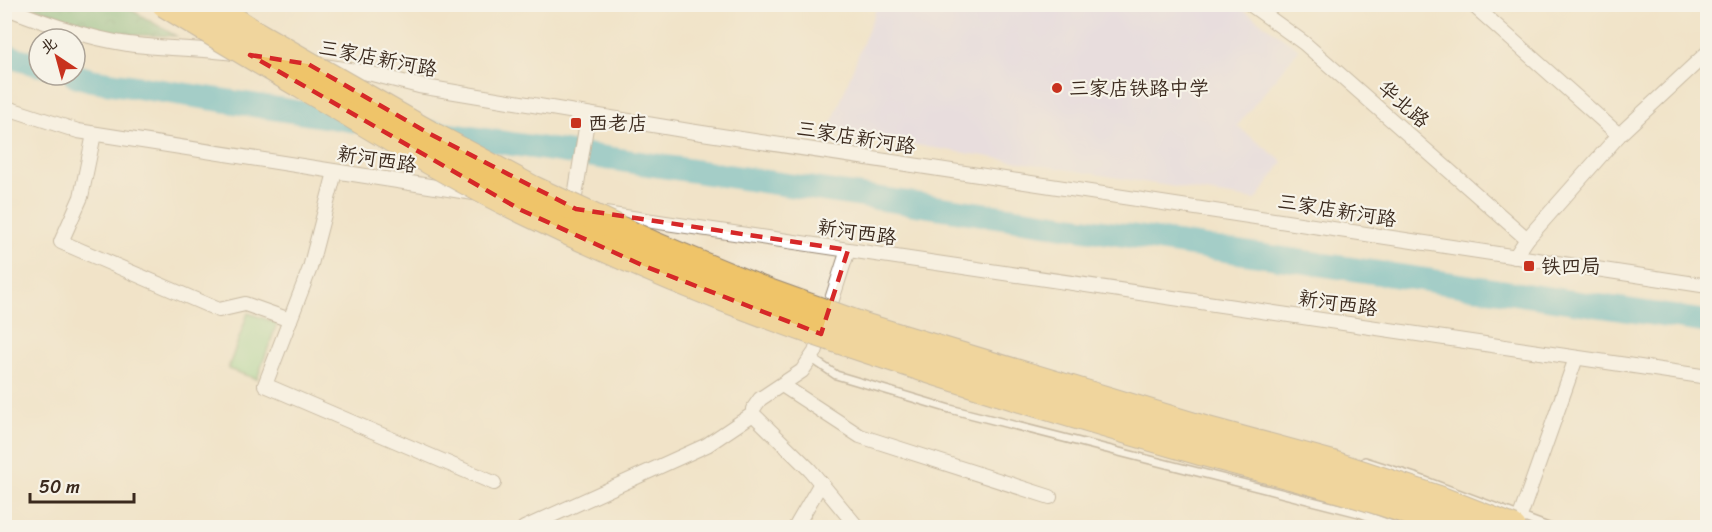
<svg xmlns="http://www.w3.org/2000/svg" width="1712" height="532" font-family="Sriracha,'LXGW WenKai TC',sans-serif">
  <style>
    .built { fill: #ddd5f6 }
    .forest { fill: url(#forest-crowns); stroke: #57704b; stroke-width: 1.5 }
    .garden { fill: #8fd38d; stroke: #657e56; stroke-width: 1.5 }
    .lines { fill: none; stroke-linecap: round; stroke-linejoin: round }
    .river { stroke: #47b2c5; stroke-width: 24 }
    .service-casing { stroke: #968673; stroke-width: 10 }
    .minor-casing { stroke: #968673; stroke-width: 16 }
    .service { stroke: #fff; stroke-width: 7 }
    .minor { stroke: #fff; stroke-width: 14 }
    .motorway-bridge-casing { stroke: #968673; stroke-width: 28; stroke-linecap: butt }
    .motorway-bridge { stroke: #efc469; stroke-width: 26 }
    .marked { fill: none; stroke: #d62828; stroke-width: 4.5; stroke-dasharray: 12 8; stroke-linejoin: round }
    .poi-dot { fill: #c8321e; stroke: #f7f3e8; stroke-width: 2 }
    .labels { text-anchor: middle; stroke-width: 4.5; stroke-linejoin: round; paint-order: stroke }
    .street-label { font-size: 20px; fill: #3b2a1e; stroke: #f7f3e8 }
    .poi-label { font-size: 20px; fill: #3b2a1e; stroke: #f7f3e8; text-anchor: start }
  </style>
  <defs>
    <pattern id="forest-crowns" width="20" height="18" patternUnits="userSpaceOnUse" patternTransform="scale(1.5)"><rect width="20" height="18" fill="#73b578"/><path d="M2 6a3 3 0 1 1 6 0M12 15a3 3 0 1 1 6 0" fill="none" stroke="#609362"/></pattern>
  </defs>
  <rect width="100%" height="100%" fill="#f7f3e8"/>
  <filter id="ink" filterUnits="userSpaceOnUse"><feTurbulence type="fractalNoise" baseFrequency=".0167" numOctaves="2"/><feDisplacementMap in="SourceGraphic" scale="12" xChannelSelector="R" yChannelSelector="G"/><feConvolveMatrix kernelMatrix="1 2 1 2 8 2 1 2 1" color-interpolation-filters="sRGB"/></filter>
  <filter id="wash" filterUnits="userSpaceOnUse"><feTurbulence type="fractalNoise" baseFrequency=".008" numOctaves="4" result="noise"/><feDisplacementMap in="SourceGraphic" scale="24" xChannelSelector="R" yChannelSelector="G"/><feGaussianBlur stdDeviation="1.35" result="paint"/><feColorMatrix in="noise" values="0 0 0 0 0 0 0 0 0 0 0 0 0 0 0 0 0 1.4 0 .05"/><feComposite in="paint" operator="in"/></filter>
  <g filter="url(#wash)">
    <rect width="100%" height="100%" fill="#f1e3c8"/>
    <path class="built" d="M 878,4 L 1236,5 L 1299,49 L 1237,126 L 1283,162 L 1256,200 L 829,131 Z"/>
    <path class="forest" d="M 28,5 L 123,5 L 176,36 L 129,35 L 99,29 Z"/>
    <path class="garden" d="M 248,313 L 277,323 L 257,379 L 228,369 Z"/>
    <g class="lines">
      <g class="river">
        <path d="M 4,55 L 39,65"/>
        <path d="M 74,75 L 91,80 L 362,122"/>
        <path d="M 432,132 L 1708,322"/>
      </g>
    </g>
  </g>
  <g filter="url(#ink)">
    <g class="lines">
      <g class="service-casing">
        <g id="service">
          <path d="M 811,358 L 836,375 L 950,409 L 1359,513 L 1401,528"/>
          <path d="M 1365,461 L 1415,477 L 1551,528"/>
        </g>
      </g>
      <g class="minor-casing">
        <g id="minor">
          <path d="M 1250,4 L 1304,43 L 1527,239"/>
          <path d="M 1472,4 L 1619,135"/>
          <path d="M 4,7 C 43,22 86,38 128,44 C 163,49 198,48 233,53"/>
          <path d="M 324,66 L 368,73 L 419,86 L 689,131 L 1708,286"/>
          <path d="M 4,107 L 78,131 L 474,193"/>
          <path d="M 94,134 L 81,197 L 61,242 L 219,310 L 245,304 L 290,320"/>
          <path d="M 335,172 L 310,268 L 265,385 L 494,483"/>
          <path d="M 573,209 L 588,115"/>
          <path d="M 605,214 L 1708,377"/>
          <path d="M 1515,257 L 1527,239 L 1619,135 L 1708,52"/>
          <path d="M 782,385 L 860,436 L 1050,497"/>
          <path d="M 753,414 L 810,470 L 858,528"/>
          <path d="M 524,528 L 707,445 L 753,414 L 753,409 L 760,399 L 802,371 L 815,352 L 848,250"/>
          <path d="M 795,528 L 821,483"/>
          <path d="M 1516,528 L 1576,358"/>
        </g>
      </g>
      <use href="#service" class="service"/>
      <use href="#minor" class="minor"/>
      <g class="motorway-bridge-casing">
        <g id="motorway-bridge">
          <path d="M 165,4 C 223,40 282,74 340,108 C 400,144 461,181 524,211 C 633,264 746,310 861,348 C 972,385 1084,419 1197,451 C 1282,475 1370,494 1452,528"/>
          <path d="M 209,4 L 252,32 L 430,134 L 533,189 L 654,245 L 760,289 L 866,327 L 1204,429 L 1333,464 L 1439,499 L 1513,528"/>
        </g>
      </g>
      <use href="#motorway-bridge" class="motorway-bridge"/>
    </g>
  </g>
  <path d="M0 0H1712V532H0ZM 250,55 L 308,64 L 430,134 L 576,209 L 848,250 L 821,334 L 644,266 L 521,210 Z" fill="#f1e3c8" fill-opacity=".55" fill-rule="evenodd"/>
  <path class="marked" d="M 250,55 L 308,64 L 430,134 L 576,209 L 848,250 L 821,334 L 644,266 L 521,210 Z"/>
  <g class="poi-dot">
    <circle cx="1057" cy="88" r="6"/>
    <rect x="570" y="117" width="12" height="12" rx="3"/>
    <rect x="1523" y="260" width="12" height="12" rx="3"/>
  </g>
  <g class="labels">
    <g class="street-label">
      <text transform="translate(378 58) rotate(11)" y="7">三家店新河路</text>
      <text transform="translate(1404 104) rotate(41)" y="7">华北路</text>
      <text transform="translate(856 137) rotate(9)" y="7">三家店新河路</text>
      <text transform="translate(377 159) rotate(9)" y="7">新河西路</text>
      <text transform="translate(1337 210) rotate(9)" y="7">三家店新河路</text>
      <text transform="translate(857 232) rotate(8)" y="7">新河西路</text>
      <text transform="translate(1338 303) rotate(8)" y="7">新河西路</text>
    </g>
    <g class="poi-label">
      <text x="1069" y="95">三家店铁路中学</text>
      <text x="588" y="130">西老店</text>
      <text x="1541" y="273">铁四局</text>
    </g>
  </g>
  <rect width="1712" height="532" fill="none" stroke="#f7f3e8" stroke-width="24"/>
  <g transform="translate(57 57) rotate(324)"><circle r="28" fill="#f7f3e8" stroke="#aca397" stroke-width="1.5"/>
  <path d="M0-4.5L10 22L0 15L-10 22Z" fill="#c8321e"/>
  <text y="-9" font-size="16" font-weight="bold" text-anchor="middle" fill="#3b2a1e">北</text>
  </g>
  <path d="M30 493v9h104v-9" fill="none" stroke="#3b2a1e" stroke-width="3"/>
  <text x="39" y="493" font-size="18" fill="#3b2a1e" stroke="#f7f3e8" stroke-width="4.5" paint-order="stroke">50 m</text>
</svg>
